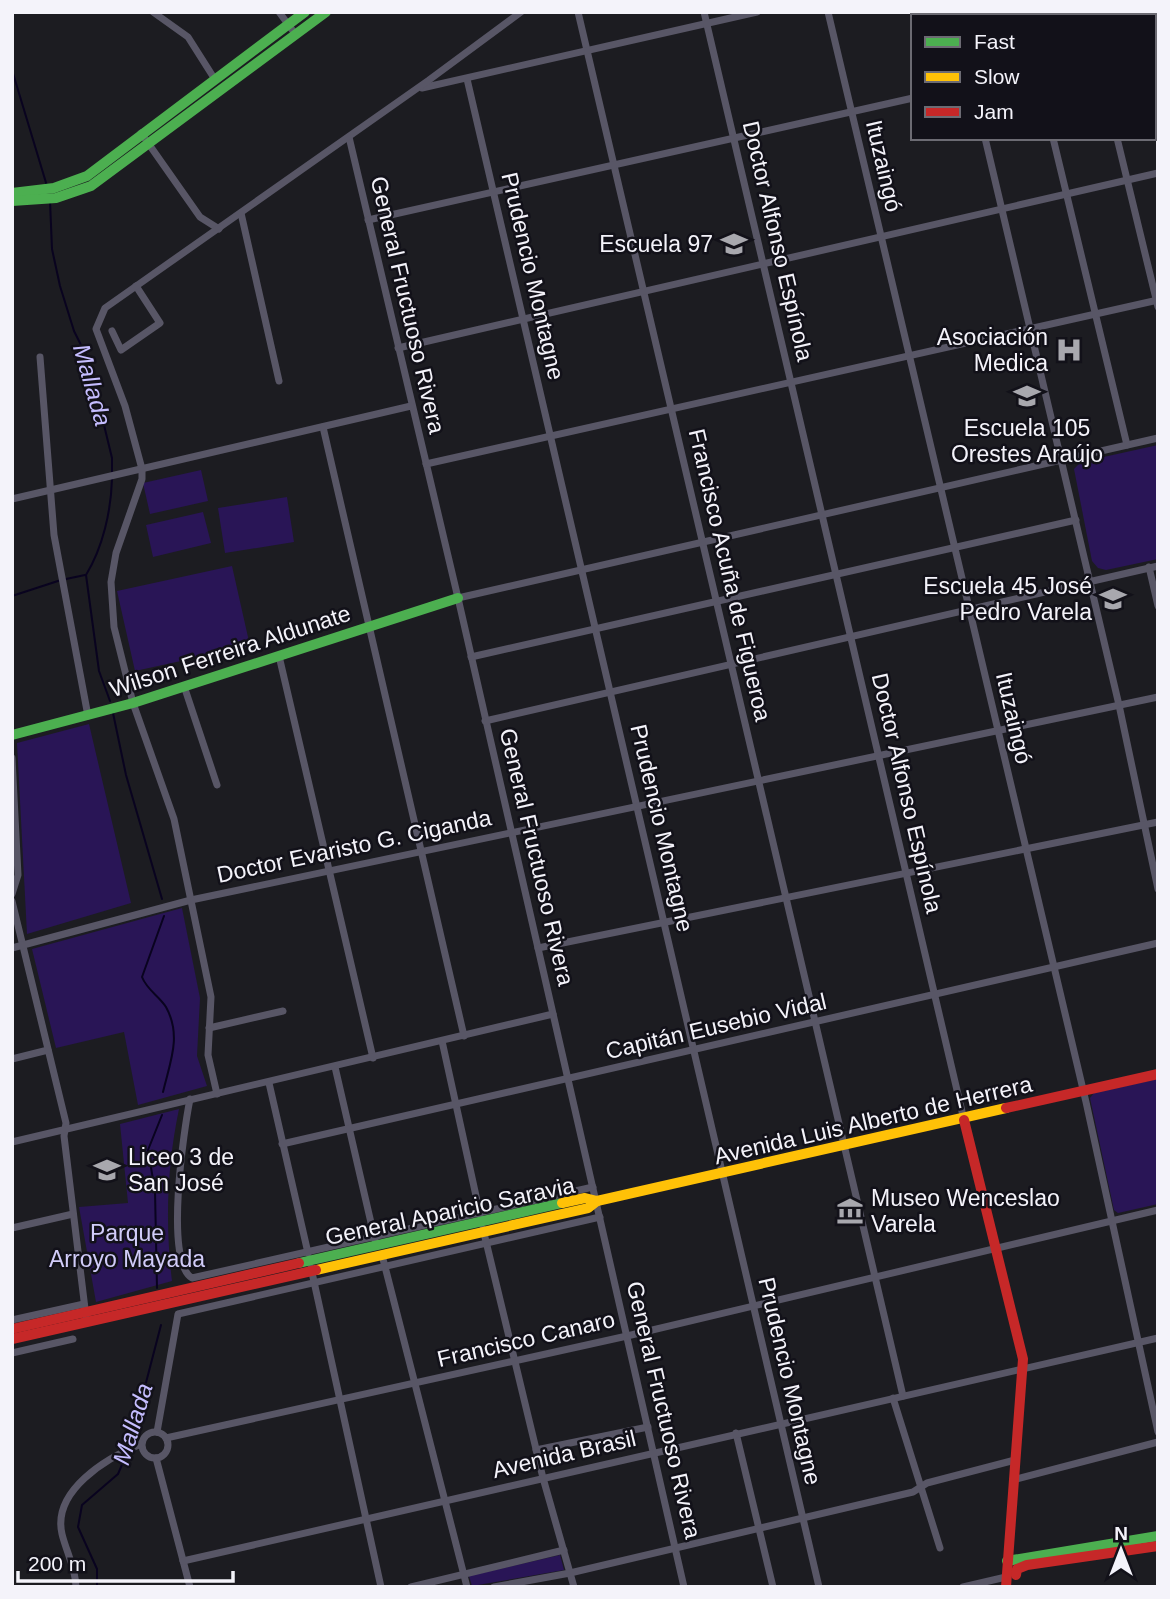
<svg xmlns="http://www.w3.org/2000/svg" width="1170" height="1599" font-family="Helvetica,sans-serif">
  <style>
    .green { fill: #291556 }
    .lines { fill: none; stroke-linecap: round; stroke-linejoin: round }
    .stream { stroke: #09031f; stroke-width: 2 }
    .street { stroke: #585666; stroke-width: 7 }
    .fast { stroke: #4caf50; stroke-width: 10 }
    .slow { stroke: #ffc107; stroke-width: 10 }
    .jam { stroke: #c62828; stroke-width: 10 }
    .labels { text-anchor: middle; stroke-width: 5; stroke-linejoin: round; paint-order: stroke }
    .street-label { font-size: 23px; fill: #f4f3fa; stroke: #121119 }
    .poi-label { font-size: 23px; fill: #f4f3fa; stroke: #121119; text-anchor: end }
    .park-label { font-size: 23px; fill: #d1ccf9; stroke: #121119 }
    .water-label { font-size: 24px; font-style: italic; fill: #c5bdff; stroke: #121119 }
  </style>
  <rect width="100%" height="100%" fill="#1c1c21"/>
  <g class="green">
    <path d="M 1158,445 L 1158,559 L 1106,570 L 1098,568 L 1092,561 L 1074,469 L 1081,462 Z"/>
    <path d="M 201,470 L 208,501 L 150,514 L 143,483 Z"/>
    <path d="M 287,497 L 294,542 L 225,553 L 218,508 Z"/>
    <path d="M 203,512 L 211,543 L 153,557 L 146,525 Z"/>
    <path d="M 232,566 L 250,646 L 135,671 L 117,591 Z"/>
    <path d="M 89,724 L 131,903 L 27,934 L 17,743 Z"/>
    <path d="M 182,908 L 200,998 L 197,1056 L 207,1086 L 138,1105 L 124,1032 L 56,1048 L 32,949 Z"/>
    <path d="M 1158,1079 L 1158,1204 L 1118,1213 L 1114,1210 L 1090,1098 L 1094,1093 Z"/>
    <path d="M 179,1109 C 167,1166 165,1224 172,1281 L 96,1302 L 79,1207 L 128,1203 L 120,1124 Z"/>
    <path d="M 560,1555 L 564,1570 L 472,1586 L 469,1576 Z"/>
  </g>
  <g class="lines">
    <g class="stream">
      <path d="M 12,70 L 47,186"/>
      <path d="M 50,201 L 52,249 L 60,286 L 74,331 L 88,359 L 112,458 L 112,473"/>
      <path d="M 66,579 L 85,575"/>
      <path d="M 12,596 L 61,580"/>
      <path d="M 110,701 L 99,671 L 86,575 C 103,547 111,511 112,479"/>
      <path d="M 113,713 L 126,775 L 162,899"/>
      <path d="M 163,1092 C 170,1062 182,1036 166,1007 C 159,996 147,990 142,977 L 164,916"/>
      <path d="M 157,1288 L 155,1191 L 148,1150 L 162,1115"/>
      <path d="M 130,1444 L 161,1325"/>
      <path d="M 97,1587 L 97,1569 L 78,1527 L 82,1505 L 118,1474 L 127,1453"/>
    </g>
    <g class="street">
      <path d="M 153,12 L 188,37 L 214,78"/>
      <path d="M 279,12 L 296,35"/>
      <path d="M 578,12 L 903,1396"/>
      <path d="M 704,12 L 964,1120"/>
      <path d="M 828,12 L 1086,1102 L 1158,1432"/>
      <path d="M 956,12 L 957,16"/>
      <path d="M 1023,12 L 1024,16"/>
      <path d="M 1086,12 L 1087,16"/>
      <path d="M 1154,44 L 1158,43"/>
      <path d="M 467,79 L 819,1587"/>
      <path d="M 422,88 L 757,12"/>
      <path d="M 141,133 L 200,217 L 219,229"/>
      <path d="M 349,137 L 458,598 L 684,1587"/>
      <path d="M 985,138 L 1119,705 L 1158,889"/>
      <path d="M 1053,138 L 1127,445"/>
      <path d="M 1117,138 L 1158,307"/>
      <path d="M 241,213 L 279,381"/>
      <path d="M 368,220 L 913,98"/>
      <path d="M 112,331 L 121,350 L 160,323 L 136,286"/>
      <path d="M 398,348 L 1158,173"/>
      <path d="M 40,357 L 54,535 L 88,716"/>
      <path d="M 323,427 L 464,1036"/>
      <path d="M 426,464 L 1158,300"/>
      <path d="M 12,499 L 411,406"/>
      <path d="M 1149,567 L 1158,606"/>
      <path d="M 458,598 L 1158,438"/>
      <path d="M 279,656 L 373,1058"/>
      <path d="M 471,657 L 1076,520"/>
      <path d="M 184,686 L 217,785"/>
      <path d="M 485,721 L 1158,566"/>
      <path d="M 12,758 L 18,875 L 12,894"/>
      <path d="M 12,901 L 66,1123 L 64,1136 L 86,1317"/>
      <path d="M 12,948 L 191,900 L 1158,697"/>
      <path d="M 538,948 L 1158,822"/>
      <path d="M 209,1028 L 283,1011"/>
      <path d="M 442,1041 L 480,1214"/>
      <path d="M 12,1059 L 48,1050"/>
      <path d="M 335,1067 L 375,1240"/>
      <path d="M 269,1083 L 308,1253"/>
      <path d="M 217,1094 L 208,1055 L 211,997 L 174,819 L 133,703 L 114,627 L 111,582 L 116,553 L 142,479 L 142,469 L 125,406 L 96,329 L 105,308 L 429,80 L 521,12"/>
      <path d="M 190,1099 C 184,1129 164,1262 192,1278 L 593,1187"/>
      <path d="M 12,1142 L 553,1014"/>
      <path d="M 282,1144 L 1158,943"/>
      <path d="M 12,1228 L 73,1214"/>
      <path d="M 483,1229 L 543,1478 L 574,1587"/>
      <path d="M 382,1255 L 467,1587"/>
      <path d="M 311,1268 L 381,1587"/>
      <path d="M 12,1320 L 84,1304"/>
      <path d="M 12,1353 L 73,1339"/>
      <path d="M 893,1398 L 940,1548"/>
      <circle cx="155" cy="1445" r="13"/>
      <path d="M 157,1432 L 178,1314 L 600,1217"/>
      <path d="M 736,1433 L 773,1587"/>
      <path d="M 166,1438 L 627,1336 L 1158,1210"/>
      <path d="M 536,1450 L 648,1427"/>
      <path d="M 156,1458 L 190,1587"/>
      <path d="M 1013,1480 L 1158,1442"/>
      <path d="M 183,1561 L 1158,1338"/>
      <path d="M 76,1587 C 76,1569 66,1551 62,1534 C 52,1491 106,1458 141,1444"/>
      <path d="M 411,1587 L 564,1550"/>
      <path d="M 494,1587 L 570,1573 L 913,1492 L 927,1483 L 1015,1460"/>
      <path d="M 963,1587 L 1006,1577"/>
    </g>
    <g class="fast">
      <path d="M 12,193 L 54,188 L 87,176 L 305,12"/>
      <path d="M 12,201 L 56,198 L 91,186 L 326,12"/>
      <path d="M 12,735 L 133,703 L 458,598"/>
      <path d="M 299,1263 L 562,1203"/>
      <path d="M 1007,1561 L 1158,1536"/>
    </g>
    <g class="slow">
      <path d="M 562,1203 L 585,1198 L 597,1201 L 1006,1108"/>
      <path d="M 316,1270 L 588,1208 L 597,1201"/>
    </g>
    <g class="jam">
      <path d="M 1006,1108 L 1158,1074"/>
      <path d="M 964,1120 L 1023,1359 L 1006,1587"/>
      <path d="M 12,1329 L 299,1263"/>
      <path d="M 12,1339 L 316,1270"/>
      <path d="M 1016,1575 L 1017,1569 L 1027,1565 L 1158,1546"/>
    </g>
  </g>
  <defs>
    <g id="school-bare" transform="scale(2.1)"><path d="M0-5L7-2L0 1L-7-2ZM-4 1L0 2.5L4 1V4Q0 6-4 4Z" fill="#a8a8ae" stroke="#121119" stroke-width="2.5" paint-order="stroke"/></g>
    <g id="hospital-bare" transform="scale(2.1)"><path d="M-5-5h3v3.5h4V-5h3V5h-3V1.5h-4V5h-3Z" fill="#a8a8ae" stroke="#121119" stroke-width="2.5" paint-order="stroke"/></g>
    <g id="museum-bare" transform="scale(2.1)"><path d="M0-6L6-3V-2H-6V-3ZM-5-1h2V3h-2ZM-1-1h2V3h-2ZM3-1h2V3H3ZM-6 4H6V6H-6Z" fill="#a8a8ae" stroke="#121119" stroke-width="2.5" paint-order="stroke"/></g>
  </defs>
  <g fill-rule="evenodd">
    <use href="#school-bare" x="734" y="244"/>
    <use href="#hospital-bare" x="1069" y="350"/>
    <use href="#school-bare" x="1027" y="396"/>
    <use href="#school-bare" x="1113" y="599"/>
    <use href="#school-bare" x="107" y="1170"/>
    <use href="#museum-bare" x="850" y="1211"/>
  </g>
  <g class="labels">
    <g class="street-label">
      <text transform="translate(884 166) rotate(77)" y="8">Ituzaingó</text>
      <text transform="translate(778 241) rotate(77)" y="8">Doctor Alfonso Espínola</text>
      <text transform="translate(533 276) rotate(77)" y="8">Prudencio Montagne</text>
      <text transform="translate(408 305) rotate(77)" y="8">General Fructuoso Rivera</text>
      <text transform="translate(730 575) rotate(77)" y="8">Francisco Acuña de Figueroa</text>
      <text transform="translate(230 651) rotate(-18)" y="8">Wilson Ferreira Aldunate</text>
      <text transform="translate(1014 718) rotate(77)" y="8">Ituzaingó</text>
      <text transform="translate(907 793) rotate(77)" y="8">Doctor Alfonso Espínola</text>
      <text transform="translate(662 828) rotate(77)" y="8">Prudencio Montagne</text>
      <text transform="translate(354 846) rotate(-12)" y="8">Doctor Evaristo G. Ciganda</text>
      <text transform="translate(537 857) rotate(77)" y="8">General Fructuoso Rivera</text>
      <text transform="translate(716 1026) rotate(-13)" y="8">Capitán Eusebio Vidal</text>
      <text transform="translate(873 1120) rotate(-13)" y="8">Avenida Luis Alberto de Herrera</text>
      <text transform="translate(450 1211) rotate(-12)" y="8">General Aparicio Saravia</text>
      <text transform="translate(526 1339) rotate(-13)" y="8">Francisco Canaro</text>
      <text transform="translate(790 1381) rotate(77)" y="8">Prudencio Montagne</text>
      <text transform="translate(664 1410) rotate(77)" y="8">General Fructuoso Rivera</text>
      <text transform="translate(564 1454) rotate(-13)" y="8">Avenida Brasil</text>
    </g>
    <g class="poi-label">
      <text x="713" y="252">Escuela 97</text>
      <text x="1048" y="345">Asociación<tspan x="1048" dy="26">Medica</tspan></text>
      <text x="1027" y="436" text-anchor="middle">Escuela 105<tspan x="1027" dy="26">Orestes Araújo</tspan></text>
      <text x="1092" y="594">Escuela 45 José<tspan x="1092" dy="26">Pedro Varela</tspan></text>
      <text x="128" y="1165" text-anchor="start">Liceo 3 de<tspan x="128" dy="26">San José</tspan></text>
      <text x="871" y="1206" text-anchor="start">Museo Wenceslao<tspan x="871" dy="26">Varela</tspan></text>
    </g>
    <g class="park-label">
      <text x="127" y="1241">Parque<tspan x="127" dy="26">Arroyo Mayada</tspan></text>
    </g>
    <g class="water-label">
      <text transform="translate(92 385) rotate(74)" y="8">Mallada</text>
      <text transform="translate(133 1424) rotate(-73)" y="8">Mallada</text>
    </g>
  </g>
  <rect width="1170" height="1599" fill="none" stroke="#f4f3fa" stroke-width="28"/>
  <rect x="911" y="14" width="245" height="126" fill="#121119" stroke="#6c6b73" stroke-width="2"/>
  <rect x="925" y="37" width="35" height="10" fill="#4caf50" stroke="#6c6b73" stroke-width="2"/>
  <text x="974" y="49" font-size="21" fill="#f4f3fa">Fast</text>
  <rect x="925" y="72" width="35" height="10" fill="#ffc107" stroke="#6c6b73" stroke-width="2"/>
  <text x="974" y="84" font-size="21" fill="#f4f3fa">Slow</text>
  <rect x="925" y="107" width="35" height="10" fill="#c62828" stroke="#6c6b73" stroke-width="2"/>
  <text x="974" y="119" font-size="21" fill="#f4f3fa">Jam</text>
  <g transform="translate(1121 1550)" stroke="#121119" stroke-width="5" paint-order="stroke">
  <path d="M0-5L12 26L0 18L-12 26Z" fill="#f4f3fa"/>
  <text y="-10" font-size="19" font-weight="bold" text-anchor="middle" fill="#f4f3fa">N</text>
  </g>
  <path d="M18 1571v10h215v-10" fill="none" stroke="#f4f3fa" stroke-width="3.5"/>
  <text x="28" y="1571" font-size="21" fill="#f4f3fa" stroke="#121119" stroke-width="5" paint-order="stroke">200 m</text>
</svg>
